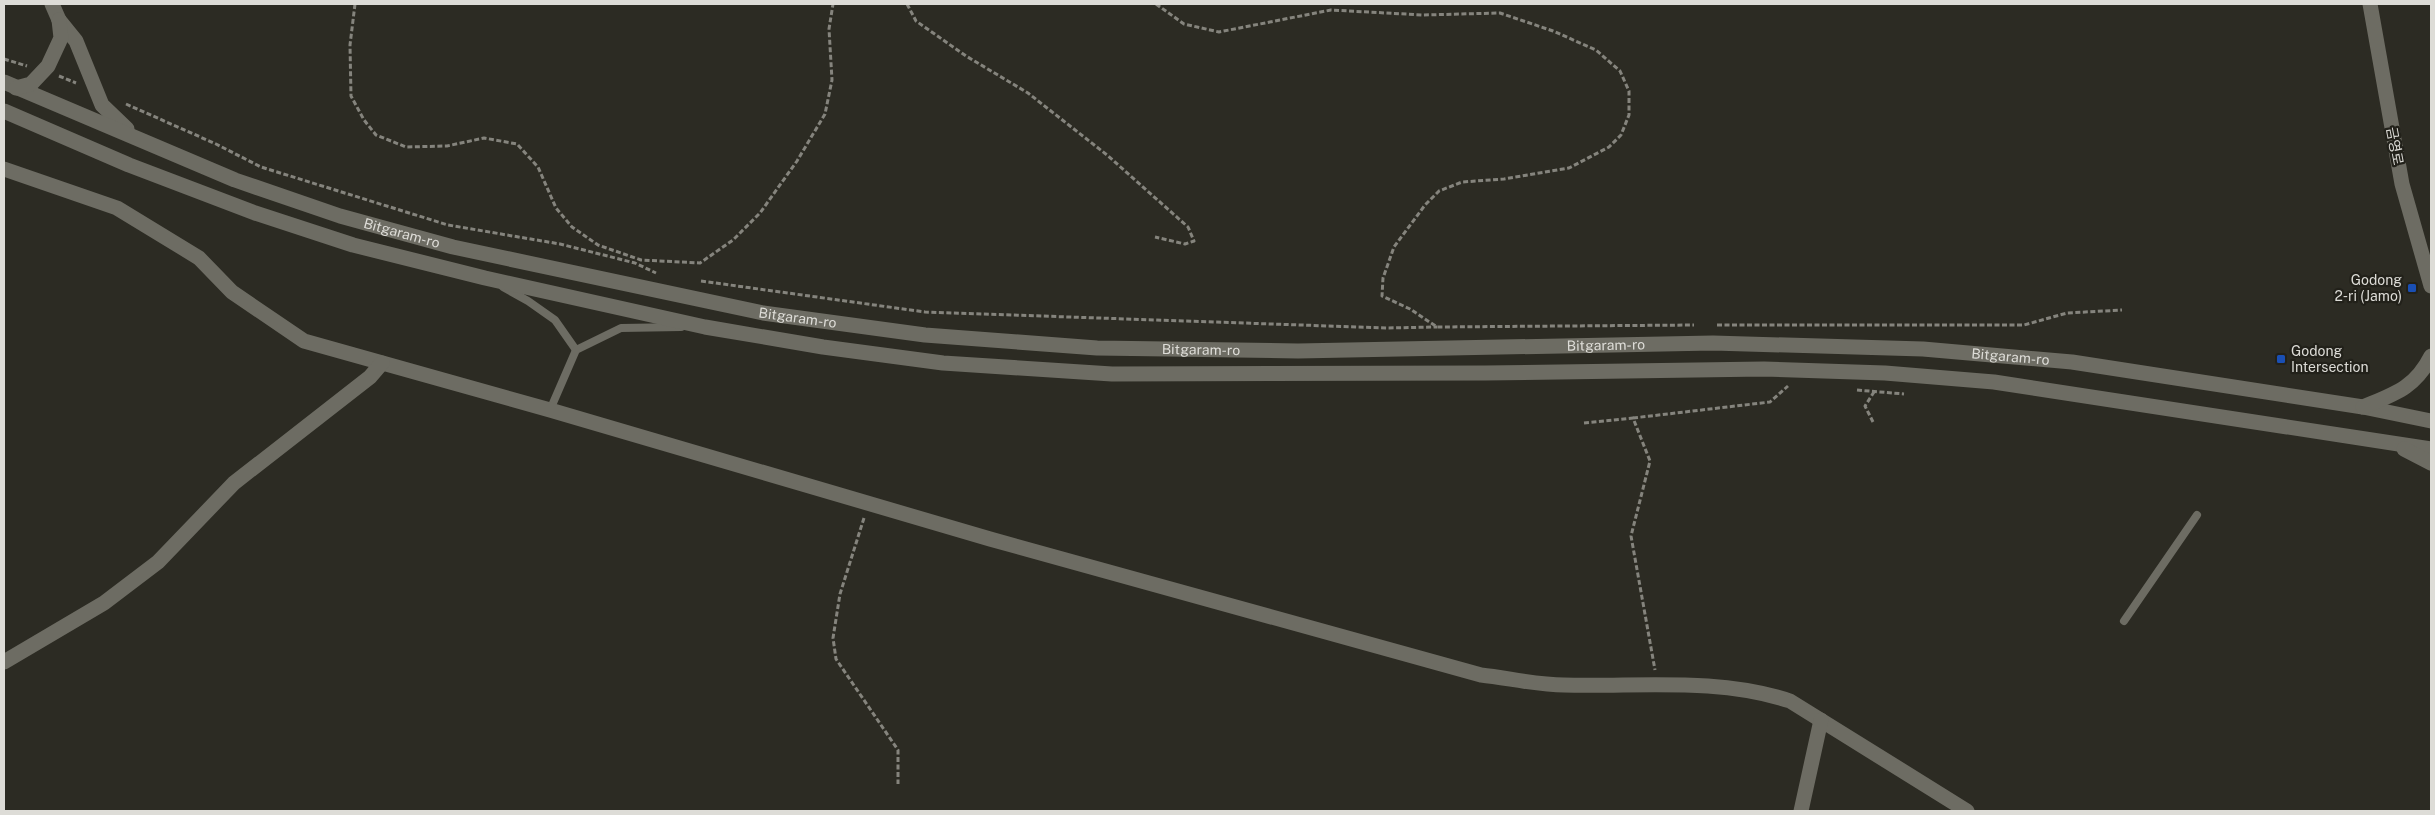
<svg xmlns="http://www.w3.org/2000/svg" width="2435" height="815" font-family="'Public Sans','Noto Sans KR',sans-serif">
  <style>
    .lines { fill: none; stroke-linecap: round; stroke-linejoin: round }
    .path { stroke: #85847d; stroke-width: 3; stroke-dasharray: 5 2.5; stroke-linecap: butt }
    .lane { stroke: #6d6c63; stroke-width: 8 }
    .street { stroke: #6d6c63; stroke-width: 15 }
    .secondary { stroke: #6d6c63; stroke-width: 15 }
    .transit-dot { fill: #1a4fb4; stroke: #22211a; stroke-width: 2 }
    .labels { text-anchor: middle; stroke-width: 4.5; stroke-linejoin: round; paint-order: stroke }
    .street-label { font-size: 14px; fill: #dddcd7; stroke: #22211a }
    .poi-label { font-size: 14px; fill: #dddcd7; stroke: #22211a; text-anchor: end }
  </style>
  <rect width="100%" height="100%" fill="#2c2b23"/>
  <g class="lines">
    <g class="path">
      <path d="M 355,4 L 350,45 L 351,96 L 364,120 L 376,135 L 406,147 L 447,146 L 484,138 L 517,144 L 538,167 L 556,208 L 572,227 L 598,245 L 641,260 L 700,263 L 733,240 L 760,213 L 797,161 L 825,114 L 832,80 L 829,29 L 833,4"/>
      <path d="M 907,4 L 916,21 L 966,56 L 1028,93 L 1107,155 L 1188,227 L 1194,241 L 1185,244 L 1155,237"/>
      <path d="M 1156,4 L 1184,24 L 1219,32 L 1331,10 L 1423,15 L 1500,13 L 1553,31 L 1596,50 L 1620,71 L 1629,91 L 1629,115 L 1621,135 L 1609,147 L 1569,168 L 1504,179 L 1462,182 L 1439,191 L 1425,205 L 1394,247 L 1383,278 L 1382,296 L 1410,309 L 1437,327 L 1694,325"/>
      <path d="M 4,59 L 27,66"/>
      <path d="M 59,76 L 76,83"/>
      <path d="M 126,104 L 216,144 L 261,167 L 448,225 L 560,244 L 635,263 L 656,273"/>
      <path d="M 701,281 L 925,312 L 1387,328 L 1437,327"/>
      <path d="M 1717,325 L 2024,325 L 2067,313 L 2122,310"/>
      <path d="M 1857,390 L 1904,394"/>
      <path d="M 1633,418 L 1770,402 L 1788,386"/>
      <path d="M 1873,422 L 1865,406 L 1874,392"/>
      <path d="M 1584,423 L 1633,418 L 1650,461 L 1631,536 L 1655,670"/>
      <path d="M 864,518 L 840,594 L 833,638 L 836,659 L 898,750 L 898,784"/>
    </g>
    <g class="lane">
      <path d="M 503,287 L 528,301 L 555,320 L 576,350"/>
      <path d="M 550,410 L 576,350 L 621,328 L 681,327"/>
      <path d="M 2124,621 L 2197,515"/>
    </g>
    <g class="street">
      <path d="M 52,4 L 59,20"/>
      <path d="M 4,169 L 117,208 L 199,258 L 232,292 L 304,341 L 550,410 L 990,539 L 1481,675 C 1508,678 1537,685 1564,685 C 1639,687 1718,677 1790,701 L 1967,811"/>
      <path d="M 4,662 L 104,603 L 158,562 L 234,483 L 370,377 L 382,363"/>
      <path d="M 1801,811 L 1821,720"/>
    </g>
    <g class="secondary">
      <path d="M 2370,4 L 2402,184 L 2431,286"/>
      <path d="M 59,20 L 76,41 L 102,105 L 127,129"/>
      <path id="s1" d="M 4,82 L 235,180 L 340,216 L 453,247 L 763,313 L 925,335 L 1097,348 L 1298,351 L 1713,343 L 1923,349 L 2072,362 L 2363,407 L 2431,421"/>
      <path d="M 16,88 L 31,84 L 48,66 L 61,38 L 59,20"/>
      <path d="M 4,111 L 129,165 L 255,213 L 353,245 L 485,278 L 705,327 L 823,347 L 943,363 L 1112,374 L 1485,373 L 1764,369 L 1885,373 L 1994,382 L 2431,449"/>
      <path d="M 2363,407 C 2394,394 2415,388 2431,356"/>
      <path d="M 2404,449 L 2431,463"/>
    </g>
  </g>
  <g class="transit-dot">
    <rect x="2407" y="283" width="10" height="10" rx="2.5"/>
    <rect x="2276" y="354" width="10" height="10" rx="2.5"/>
  </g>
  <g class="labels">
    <g class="street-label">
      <text transform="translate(2395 146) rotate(79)" y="5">금영로</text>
      <text dy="5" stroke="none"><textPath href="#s1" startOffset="426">Bitgaram-ro</textPath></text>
      <text dy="5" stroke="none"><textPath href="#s1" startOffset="831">Bitgaram-ro</textPath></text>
      <text dy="5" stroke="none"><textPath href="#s1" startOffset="1641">Bitgaram-ro</textPath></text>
      <text dy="5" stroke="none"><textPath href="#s1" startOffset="1236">Bitgaram-ro</textPath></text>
      <text dy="5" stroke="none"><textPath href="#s1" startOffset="2046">Bitgaram-ro</textPath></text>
    </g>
    <g class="poi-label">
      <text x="2402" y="285">Godong<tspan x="2402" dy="16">2-ri (Jamo)</tspan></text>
      <text x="2291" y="356" text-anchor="start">Godong<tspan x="2291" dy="16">Intersection</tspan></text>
    </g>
  </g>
  <rect width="2435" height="815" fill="none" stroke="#dddcd7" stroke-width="10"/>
</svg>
